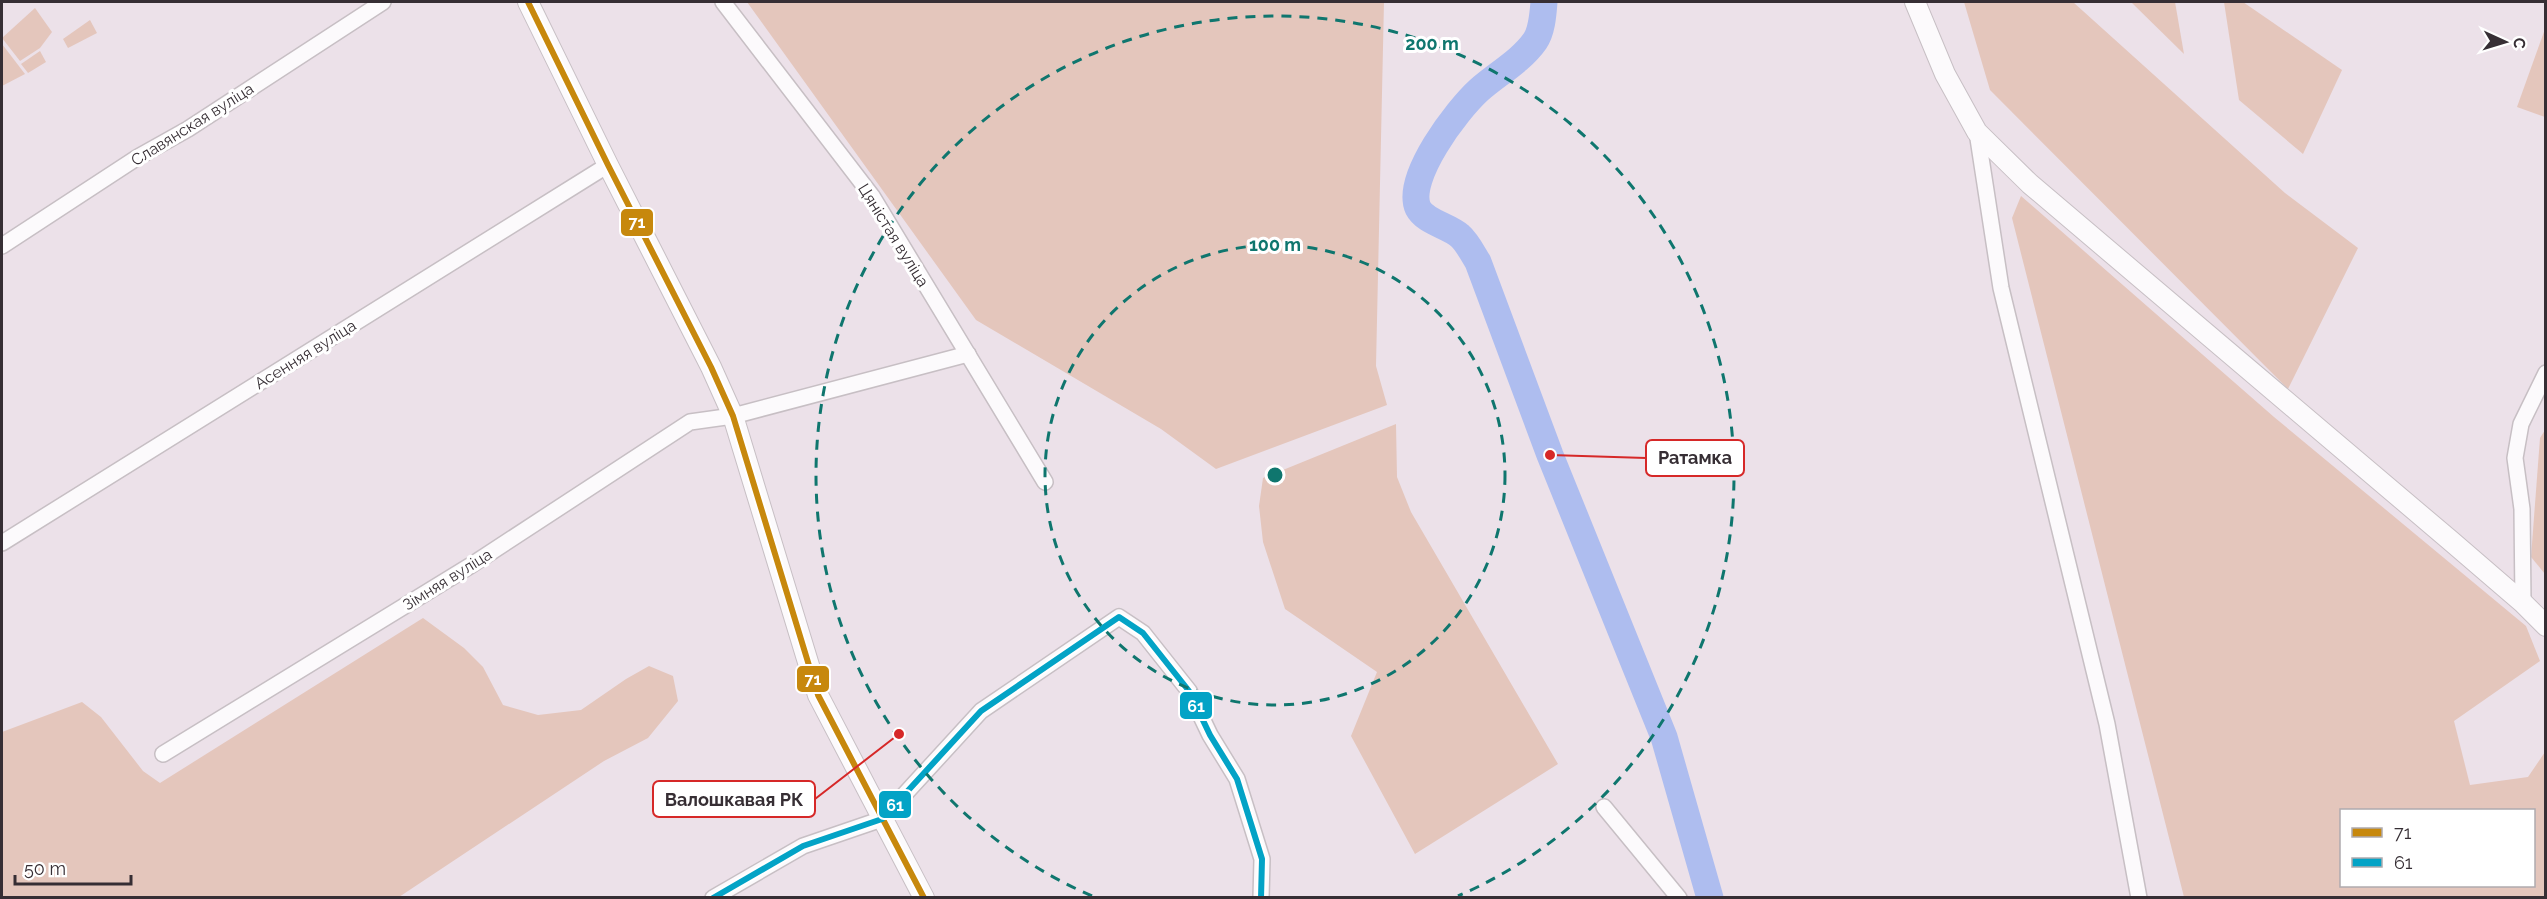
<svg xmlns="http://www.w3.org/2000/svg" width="2547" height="899" font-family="Raleway,sans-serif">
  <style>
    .green { fill: #e4c6bc; fill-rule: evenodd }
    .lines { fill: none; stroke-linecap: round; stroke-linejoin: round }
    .river { stroke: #aebdef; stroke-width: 27 }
    .minor-casing { stroke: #c7bfc4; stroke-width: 18 }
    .tertiary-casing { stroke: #c7bfc4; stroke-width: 22 }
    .minor { stroke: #fcfafc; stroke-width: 15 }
    .tertiary { stroke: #fcfafc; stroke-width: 20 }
    .bus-1-casing { stroke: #fff; stroke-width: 10 }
    .bus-2-casing { stroke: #fff; stroke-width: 10 }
    .bus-1 { stroke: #c7880d; stroke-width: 6 }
    .bus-2 { stroke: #03a3c6; stroke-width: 6 }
    .ring { fill: none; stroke: #0f766e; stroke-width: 3; stroke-dasharray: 10 8 }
    .labels { text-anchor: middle; stroke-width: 6; stroke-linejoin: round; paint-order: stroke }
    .street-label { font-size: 16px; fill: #362e34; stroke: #fff }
    .centre { fill: #0f766e; stroke: #fff; stroke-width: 3 }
    .ring-label { font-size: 18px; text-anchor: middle; font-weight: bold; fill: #0f766e; stroke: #fff; stroke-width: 6; stroke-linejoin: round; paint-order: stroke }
    .leader { fill: none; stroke: #d62828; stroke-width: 2 }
    .callout-dot { fill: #d62828; stroke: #fff; stroke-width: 2 }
    .callout { fill: #fff; stroke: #d62828; stroke-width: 2 }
    .callout-label { font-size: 18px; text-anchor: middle; font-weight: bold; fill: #362e34 }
    .line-badge { stroke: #fff; stroke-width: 2 }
    .badge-label { font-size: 16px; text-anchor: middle; font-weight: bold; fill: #fff }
  </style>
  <rect width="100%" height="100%" fill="#ece1e9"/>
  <g class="green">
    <path d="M 747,2 L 1384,2 L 1376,366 L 1387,405 L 1216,469 L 1161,429 L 976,320 Z"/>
    <path d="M 1964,2 L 2073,2 L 2285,193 L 2358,248 L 2288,389 L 1990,90 Z"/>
    <path d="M 2131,2 L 2175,2 L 2184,54 Z"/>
    <path d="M 2224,2 L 2243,2 L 2342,70 L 2303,154 L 2239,100 Z"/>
    <path d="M 35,8 L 52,32 L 40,48 L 20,61 L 2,38 Z"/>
    <path d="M 90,20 L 97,33 L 68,48 L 63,39 Z"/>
    <path d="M 2545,29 L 2546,117 L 2545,117 L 2517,107 Z"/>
    <path d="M 2,44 L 25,74 L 2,86 Z"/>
    <path d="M 40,51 L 46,62 L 28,73 L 21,64 Z"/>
    <path d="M 2021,196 L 2274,417 L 2526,626 L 2540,661 L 2454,721 L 2470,785 L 2528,777 L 2545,752 L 2545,897 L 2184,897 L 2012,218 ZM 2342,810 L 2534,810 L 2534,886 L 2342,886 Z"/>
    <path d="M 1396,424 L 1397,477 L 1411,512 L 1558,764 L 1415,854 L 1351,736 L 1377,672 L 1285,609 L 1263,542 L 1259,506 L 1263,478 Z"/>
    <path d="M 2545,430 L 2545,574 L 2531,557 L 2540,438 Z"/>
    <path d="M 423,618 L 464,648 L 483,667 L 503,705 L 538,715 L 581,710 L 626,679 L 649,666 L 673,676 L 678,701 L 648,738 L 604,761 L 399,897 L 2,897 L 2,732 L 82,702 L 101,717 L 143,771 L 160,783 Z"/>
  </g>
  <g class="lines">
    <path class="river" d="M 1544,2 C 1543,14 1542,31 1535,41 C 1521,61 1497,74 1479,90 C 1457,110 1405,178 1418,208 C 1425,222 1449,226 1460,236 C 1467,242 1473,254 1478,262 L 1550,455 L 1664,737 L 1710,898"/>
    <g class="minor-casing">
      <g id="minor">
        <path d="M 723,2 L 872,196 L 1045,482"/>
        <path d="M 1977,132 L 2001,288 L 2107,724 L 2139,898"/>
        <path d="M 2,246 L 138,157 L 188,129 L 383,2"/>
        <path d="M 2,543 L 608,165"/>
        <path d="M 2523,603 L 2522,509 L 2515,458 L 2521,424 L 2546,373"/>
        <path d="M 163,754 L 473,564 L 690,422 L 733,416 L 968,354"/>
        <path d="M 1604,807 L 1679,898"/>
        <path d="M 713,898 L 803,846 L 882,819 L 981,711 L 1119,617 L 1143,633 L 1189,691 L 1210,735 L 1237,779 L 1262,859 L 1261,898"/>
      </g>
    </g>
    <g class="tertiary-casing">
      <g id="tertiary">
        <path d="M 528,2 L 608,165 L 711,367 L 733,416 L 818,695 L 924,898"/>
        <path d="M 1915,2 L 1945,74 L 1977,132 L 2030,184 L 2451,541 L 2523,603 L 2546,626"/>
      </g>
    </g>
    <use href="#minor" class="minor"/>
    <use href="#tertiary" class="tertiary"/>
    <g class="bus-1-casing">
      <path id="bus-1" d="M 528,2 L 608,165 L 711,367 L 733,416 L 818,695 L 924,898"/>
    </g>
    <g class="bus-2-casing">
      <path id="bus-2" d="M 713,898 L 803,846 L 882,819 L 981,711 L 1119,617 L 1143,633 L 1189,691 L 1210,735 L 1237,779 L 1262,859 L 1261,898"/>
    </g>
    <use href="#bus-1" class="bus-1"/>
    <use href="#bus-2" class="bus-2"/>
  </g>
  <g class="ring">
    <circle cx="1275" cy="475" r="230"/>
    <path d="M1092 896A459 459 0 1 1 1458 896"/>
  </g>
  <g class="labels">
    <g class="street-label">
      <text transform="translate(192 124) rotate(-32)" y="6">Славянская вуліца</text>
      <text transform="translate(894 235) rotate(58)" y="6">Цяністая вуліца</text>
      <text transform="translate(305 354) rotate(-32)" y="6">Асенняя вуліца</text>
      <text transform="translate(447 579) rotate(-32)" y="6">Зімняя вуліца</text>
    </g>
  </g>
  <circle cx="1275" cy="475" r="9" class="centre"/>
  <g class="ring-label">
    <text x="1432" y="50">200 m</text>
    <text x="1275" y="251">100 m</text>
  </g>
  <path class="leader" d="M1550 455L1646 458M899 734L815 799"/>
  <g class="callout-dot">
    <circle cx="1550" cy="455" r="6"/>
    <circle cx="899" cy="734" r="6"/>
  </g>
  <g class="callout">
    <rect x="1646" y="440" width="98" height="36" rx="6"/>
    <rect x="653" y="781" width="162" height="36" rx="6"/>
  </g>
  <g class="callout-label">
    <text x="1695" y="464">Ратамка</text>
    <text x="734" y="806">Валошкавая РК</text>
  </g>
  <g class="line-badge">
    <rect x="620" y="208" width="34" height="29" rx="6" fill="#c7880d"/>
    <rect x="796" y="665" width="34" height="28" rx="6" fill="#c7880d"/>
    <rect x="1179" y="691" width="34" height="29" rx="6" fill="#03a3c6"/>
    <rect x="878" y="790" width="34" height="29" rx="6" fill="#03a3c6"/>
  </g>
  <g class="badge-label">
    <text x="637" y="228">71</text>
    <text x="813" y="685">71</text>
    <text x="1196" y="712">61</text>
    <text x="895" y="811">61</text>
  </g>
  <rect width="2547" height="899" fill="none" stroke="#362e34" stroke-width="6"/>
  <rect x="2340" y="809" width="195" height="78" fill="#ffffff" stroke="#afabae" stroke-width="1.5"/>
  <rect x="2352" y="828" width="30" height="9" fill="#c7880d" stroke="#afabae" stroke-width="1.5"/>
  <text x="2394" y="839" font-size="18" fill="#362e34">71</text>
  <rect x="2352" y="858" width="30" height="9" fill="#03a3c6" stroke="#afabae" stroke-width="1.5"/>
  <text x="2394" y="869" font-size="18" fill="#362e34">61</text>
  <g transform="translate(2505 42) rotate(94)" stroke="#ffffff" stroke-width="4.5" paint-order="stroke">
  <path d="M0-4.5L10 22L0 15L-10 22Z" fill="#362e34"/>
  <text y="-9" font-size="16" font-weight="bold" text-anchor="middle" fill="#362e34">С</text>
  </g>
  <path d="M15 875v9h116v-9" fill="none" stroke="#362e34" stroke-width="3"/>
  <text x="24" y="875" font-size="18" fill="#362e34" stroke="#ffffff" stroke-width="4.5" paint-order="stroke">50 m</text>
</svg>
